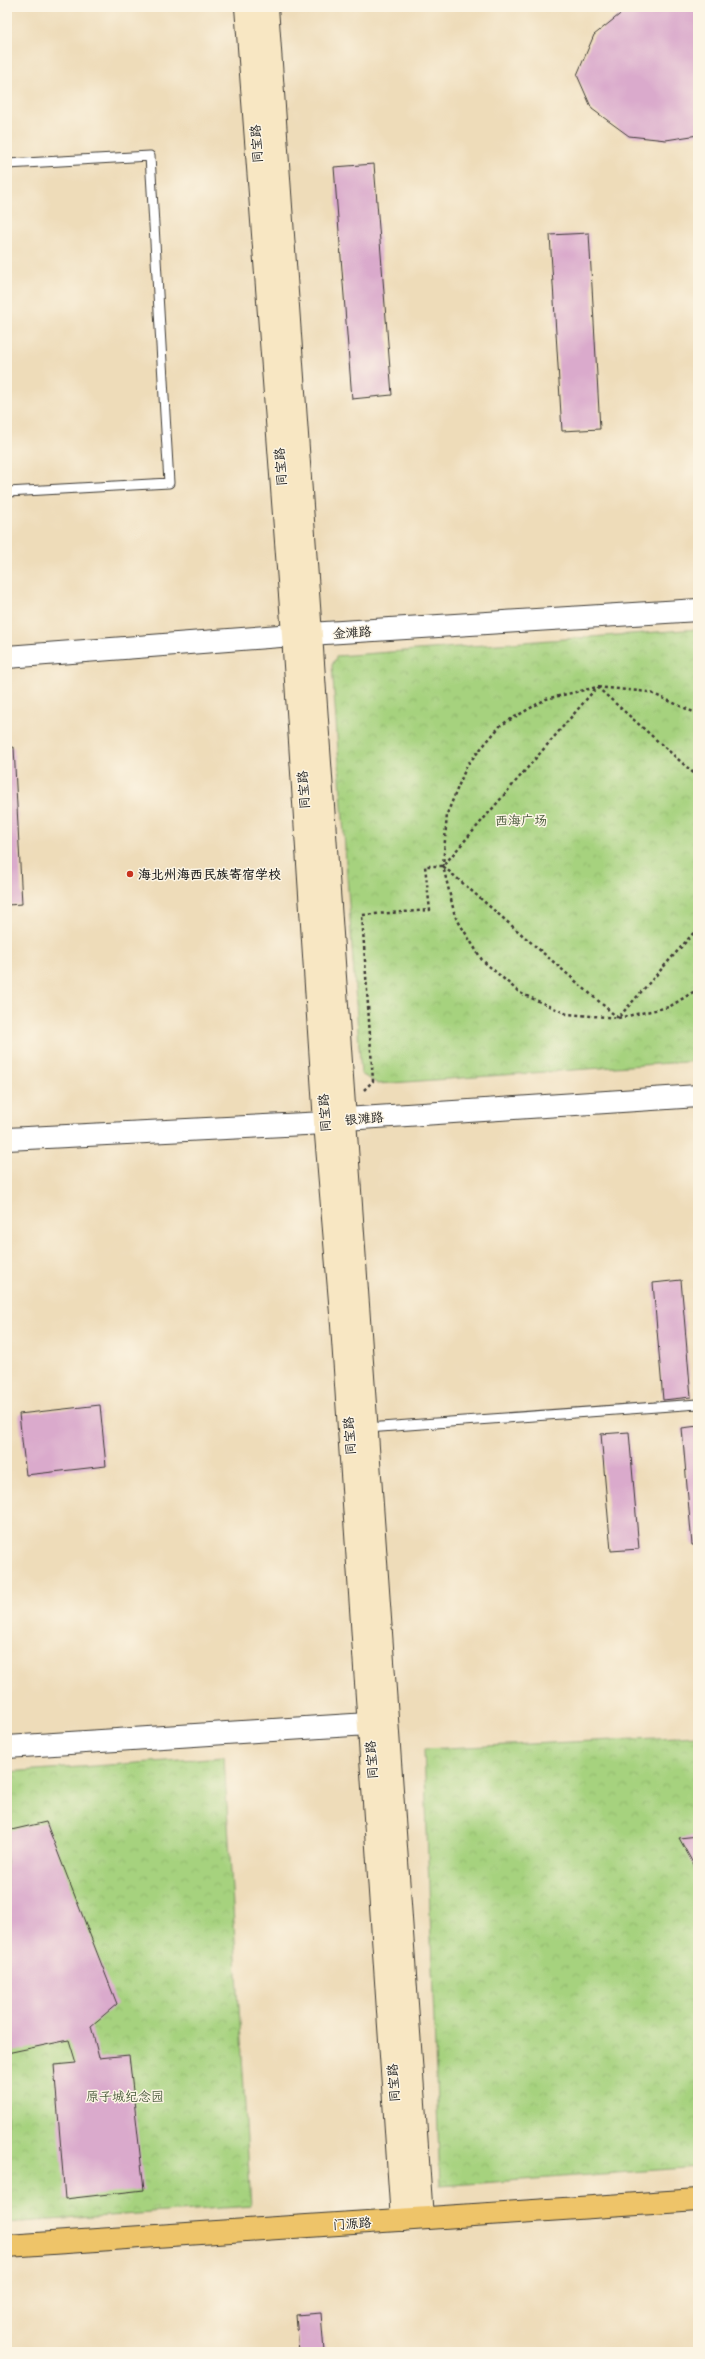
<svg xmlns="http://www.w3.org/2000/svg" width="705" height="2359" font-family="'Indie Flower','LXGW WenKai TC',sans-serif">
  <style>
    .park { fill: url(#park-crowns); stroke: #61774d }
    .building { fill: #daaacc }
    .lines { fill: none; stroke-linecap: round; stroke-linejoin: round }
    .service-casing { stroke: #3c3934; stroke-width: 11 }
    .tertiary-casing { stroke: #3c3934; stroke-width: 24 }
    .secondary-casing { stroke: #3c3934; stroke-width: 24 }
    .primary-casing { stroke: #3c3934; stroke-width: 24 }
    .path { stroke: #3c3934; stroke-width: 2.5; stroke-dasharray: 3 3; stroke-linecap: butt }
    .service { stroke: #fff; stroke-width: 9 }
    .tertiary { stroke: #fff; stroke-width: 22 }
    .secondary { stroke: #f8e7c3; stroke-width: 22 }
    .primary { stroke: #eec469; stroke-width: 22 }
    .poi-dot { fill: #c8321e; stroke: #fcf5e5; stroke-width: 1.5 }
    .labels { text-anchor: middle; stroke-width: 3; stroke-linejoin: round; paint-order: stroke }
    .street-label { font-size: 13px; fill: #1c1c1c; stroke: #fcf5e5 }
    .park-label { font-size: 13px; fill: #4c5c3e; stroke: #fcf5e5 }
    .poi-label { font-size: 13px; font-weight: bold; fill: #1c1c1c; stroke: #fcf5e5; text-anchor: start }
  </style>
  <defs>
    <pattern id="park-crowns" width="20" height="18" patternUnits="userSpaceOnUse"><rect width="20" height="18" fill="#a6d27e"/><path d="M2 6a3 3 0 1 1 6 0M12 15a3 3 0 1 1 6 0" fill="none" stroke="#8eb46c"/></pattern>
  </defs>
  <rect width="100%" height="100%" fill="#fcf5e5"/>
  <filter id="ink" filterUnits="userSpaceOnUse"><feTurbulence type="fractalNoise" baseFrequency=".025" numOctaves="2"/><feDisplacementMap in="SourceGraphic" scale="8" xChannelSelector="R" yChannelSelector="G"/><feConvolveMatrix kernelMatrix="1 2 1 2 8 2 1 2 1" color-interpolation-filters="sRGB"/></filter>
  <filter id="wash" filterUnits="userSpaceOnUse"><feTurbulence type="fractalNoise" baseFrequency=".012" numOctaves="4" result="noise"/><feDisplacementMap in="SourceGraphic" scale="16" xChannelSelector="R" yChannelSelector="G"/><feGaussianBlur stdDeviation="0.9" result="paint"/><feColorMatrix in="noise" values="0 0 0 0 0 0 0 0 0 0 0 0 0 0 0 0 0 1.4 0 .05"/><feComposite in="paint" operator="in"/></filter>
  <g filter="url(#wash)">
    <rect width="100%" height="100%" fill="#eedcb9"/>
    <g class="park">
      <path d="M 698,629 L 698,1061 L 378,1084 L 361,1074 L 332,665 L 337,656 Z"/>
      <path d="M 698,1736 L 698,2167 L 440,2186 L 424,1749 Z"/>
      <path d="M 224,1757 L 251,2206 L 7,2223 L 7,1772 Z"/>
    </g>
    <g id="blocks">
      <g class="building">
        <path d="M 646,7 L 690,7 L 698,9 L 698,135 L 666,140 L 629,136 L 592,109 L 577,75 L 594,35 L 624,11 Z"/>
        <path d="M 374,164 L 392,395 L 352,399 L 334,167 Z"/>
        <path d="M 589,233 L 600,429 L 562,431 L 550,235 Z"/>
        <path d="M 14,747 L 22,904 L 7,905 L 7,748 Z"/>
        <path d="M 681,1280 L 691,1397 L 663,1400 L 653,1283 Z"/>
        <path d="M 100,1405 L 106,1466 L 26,1475 L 19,1414 Z"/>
        <path d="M 698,1426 L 698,1545 L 692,1545 L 682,1428 Z"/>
        <path d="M 629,1432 L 639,1549 L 611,1551 L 601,1434 Z"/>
        <path d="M 46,1822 L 117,2004 L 91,2026 L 99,2058 L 129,2055 L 144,2190 L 65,2199 L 54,2065 L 76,2063 L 69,2040 L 7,2053 L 7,1831 Z"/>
        <path d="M 698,1836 L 698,1872 L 679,1838 Z"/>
        <path d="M 321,2313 L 324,2352 L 299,2352 L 296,2315 Z"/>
      </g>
    </g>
  </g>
  <g filter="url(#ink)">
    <use href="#blocks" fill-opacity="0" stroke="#3c3934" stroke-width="1"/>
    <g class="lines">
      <g class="service-casing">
        <g id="service">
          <path d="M 7,164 L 150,156 L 169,483 L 7,492"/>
          <path d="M 367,1428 L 698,1404"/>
        </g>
      </g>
      <g class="tertiary-casing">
        <g id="tertiary">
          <path d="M 7,657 L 293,635 L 698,610"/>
          <path d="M 7,1139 L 325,1123 L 345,1119 L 698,1096"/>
          <path d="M 7,1747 L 368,1724 L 386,1721"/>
        </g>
      </g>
      <g class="secondary-casing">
        <g id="secondary">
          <path d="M 246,7 L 293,635 L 325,1123 L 342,1325 L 402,2220"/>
          <path d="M 267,7 L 422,2218"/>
        </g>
      </g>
      <g class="primary-casing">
        <path id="primary" d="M 7,2246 L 698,2200"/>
      </g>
      <g class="path">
        <path d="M 698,714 L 649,692 L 597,687 L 546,699 L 501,725 L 467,765 L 447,814 L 443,866 L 455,916 L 482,960 L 520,993 L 567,1014 L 618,1018 L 669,1007 L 698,989"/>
        <path d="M 698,777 L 597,687 L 443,866 L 618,1018 L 698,928"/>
        <path d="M 364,1090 L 373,1081 L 362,915 L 430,910 L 425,866 L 443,866"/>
      </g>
      <use href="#service" class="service"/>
      <use href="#tertiary" class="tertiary"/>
      <use href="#secondary" class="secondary"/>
      <use href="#primary" class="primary"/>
    </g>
  </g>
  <circle class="poi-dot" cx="130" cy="874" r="4"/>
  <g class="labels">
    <g class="street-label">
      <text transform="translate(256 144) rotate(-94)" y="5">同宝路</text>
      <text transform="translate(280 467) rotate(-94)" y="5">同宝路</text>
      <text transform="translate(352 632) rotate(-4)" y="5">金滩路</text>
      <text transform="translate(303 790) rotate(-94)" y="5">同宝路</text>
      <text transform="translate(324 1113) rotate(-94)" y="5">同宝路</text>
      <text transform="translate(364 1118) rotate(-5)" y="5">银滩路</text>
      <text transform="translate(349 1436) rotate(-94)" y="5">同宝路</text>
      <text transform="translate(371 1760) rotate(-94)" y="5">同宝路</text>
      <text transform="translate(393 2083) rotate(-94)" y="5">同宝路</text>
      <text transform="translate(352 2223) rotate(-4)" y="5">门源路</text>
    </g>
    <g class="park-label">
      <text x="521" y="825">西海广场</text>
      <text x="125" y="2101">原子城纪念园</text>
    </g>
    <g class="poi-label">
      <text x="138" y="879">海北州海西民族寄宿学校</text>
    </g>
  </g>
  <rect width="705" height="2359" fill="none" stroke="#fcf5e5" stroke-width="24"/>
</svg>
